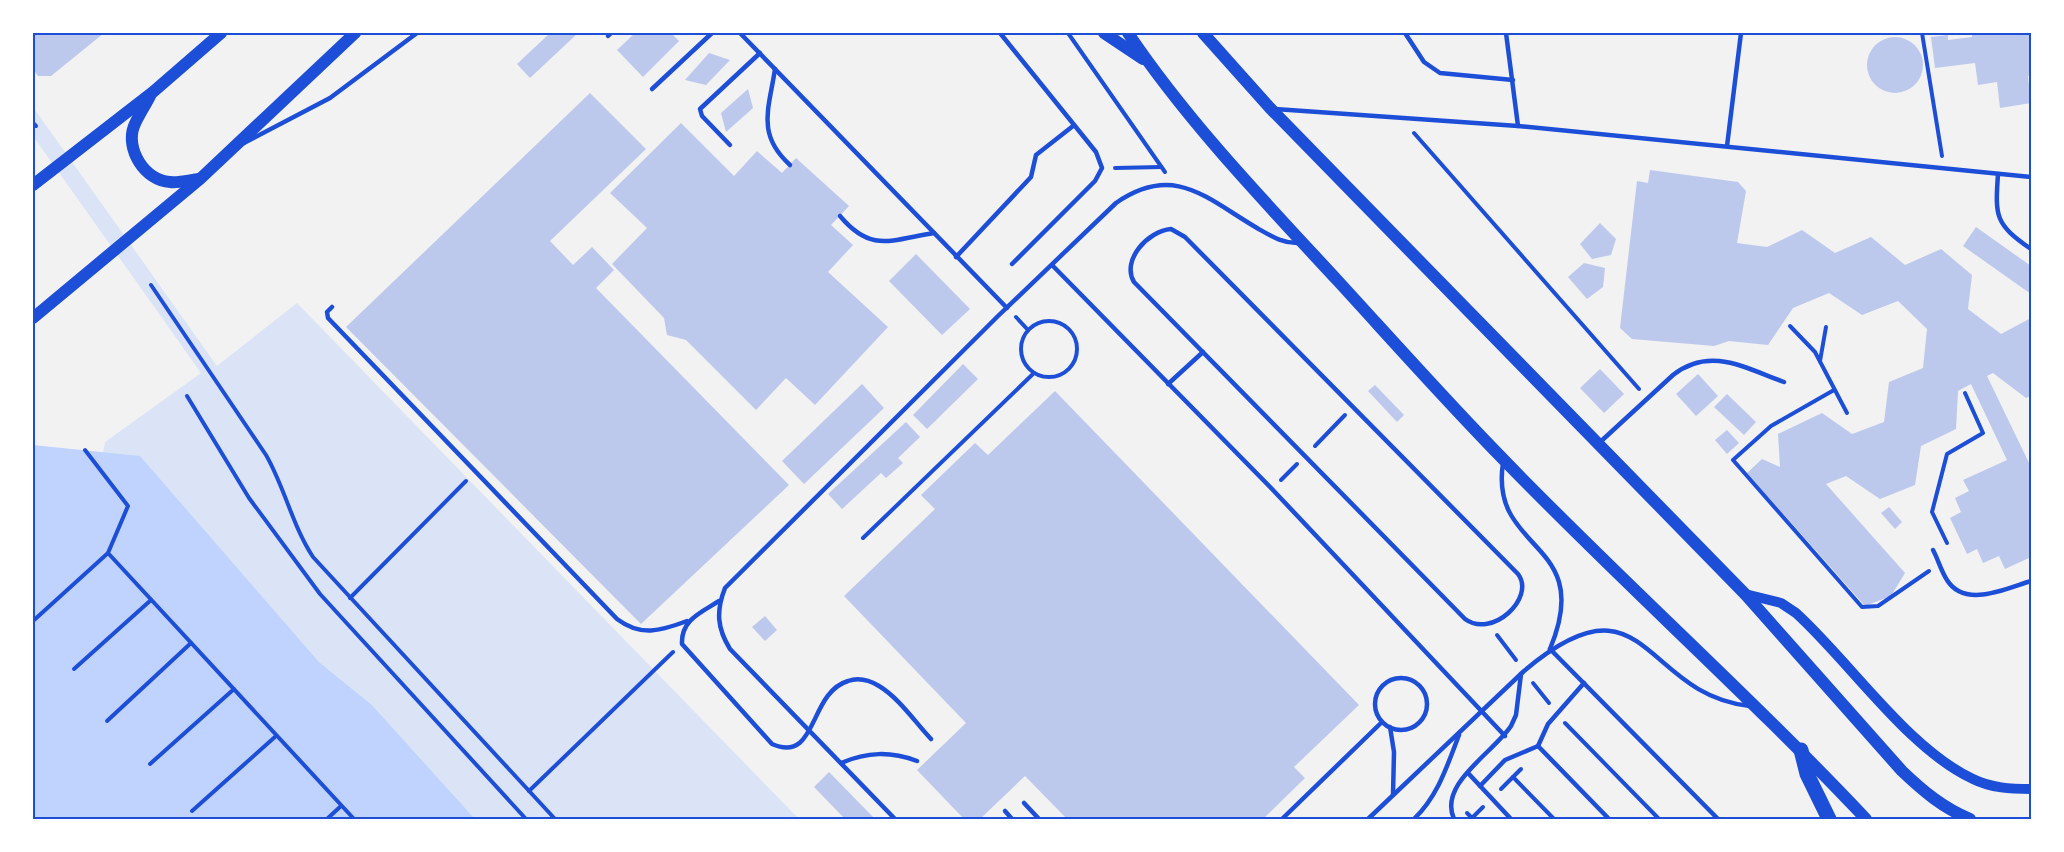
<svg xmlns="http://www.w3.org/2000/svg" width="2064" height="852" font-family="Raleway,sans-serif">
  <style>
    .green { fill: #dbe4f7 }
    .water { fill: #bfd3fe }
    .building { fill: #bdc9ec }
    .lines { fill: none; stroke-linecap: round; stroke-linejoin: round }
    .path { stroke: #1d4ed8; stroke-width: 4 }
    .service { stroke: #1d4ed8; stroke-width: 4.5 }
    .tertiary { stroke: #1d4ed8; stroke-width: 10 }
    .secondary { stroke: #1d4ed8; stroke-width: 12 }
    .primary { stroke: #1d4ed8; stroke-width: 15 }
    .neatline { fill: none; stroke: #1d4ed8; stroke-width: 2 }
  </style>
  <rect width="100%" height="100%" fill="#f2f2f2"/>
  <path class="green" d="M 33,107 L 217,366 L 297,303 L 799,819 L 475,819 L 372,705 L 319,662 L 140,457 L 103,453 L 105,442 L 201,373 L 33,136 Z"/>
  <path class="water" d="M 33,445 L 140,456 L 319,662 L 372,705 L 475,819 L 33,819 Z"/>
  <g class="building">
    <path d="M 33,33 L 104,33 L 51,76 L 38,76 L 33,69 Z"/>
    <path d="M 550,33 L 578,33 L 530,78 L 517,64 Z"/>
    <path d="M 635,33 L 671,33 L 679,41 L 643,77 L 617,50 Z"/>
    <path d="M 1972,33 L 2031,33 L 2031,75 L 2028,76 L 2031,103 L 2000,108 L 1997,82 L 1978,85 L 1975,63 L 1935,68 L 1931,37 L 1948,35 L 1948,40 L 1972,37 Z"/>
    <circle cx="1895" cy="65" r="28"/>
    <path d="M 709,53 L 730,60 L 706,85 L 685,80 Z"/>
    <path d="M 748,89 L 753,108 L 726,132 L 721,113 Z"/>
    <path d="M 590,93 L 646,149 L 550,241 L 573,265 L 592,247 L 614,270 L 596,288 L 789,485 L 641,624 L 346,327 Z"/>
    <path d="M 681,123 L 734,176 L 757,151 L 782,173 L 796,158 L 849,206 L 831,225 L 853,245 L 828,272 L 888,327 L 815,405 L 786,378 L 756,410 L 686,340 L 667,335 L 664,318 L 612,264 L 647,228 L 610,193 Z"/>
    <path d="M 1650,170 L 1738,182 L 1746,191 L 1737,243 L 1767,247 L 1802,230 L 1835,253 L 1871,237 L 1905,265 L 1941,249 L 1972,275 L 1968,309 L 2001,334 L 2031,318 L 2031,396 L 2026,398 L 1993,373 L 1987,376 L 2031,467 L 2031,557 L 2005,569 L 1999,556 L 1983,563 L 1977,549 L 1967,554 L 1950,518 L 1961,512 L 1955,498 L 1969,491 L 1963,480 L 2007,460 L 1971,384 L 1958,391 L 1956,429 L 1921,446 L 1915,485 L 1880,499 L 1846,476 L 1826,484 L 1905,573 L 1891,596 L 1865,606 L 1747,473 L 1762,459 L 1780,467 L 1778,434 L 1822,413 L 1852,434 L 1884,422 L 1889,382 L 1923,368 L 1927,329 L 1898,301 L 1862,315 L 1829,293 L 1793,308 L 1768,345 L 1729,341 L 1714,346 L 1632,339 L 1620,328 L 1637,181 L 1648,183 Z"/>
    <path d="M 1600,223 L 1616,239 L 1611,255 L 1592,259 L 1580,244 Z"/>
    <path d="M 1976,227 L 2031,266 L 2031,294 L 1963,246 Z"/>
    <path d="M 916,254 L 970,309 L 942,335 L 889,281 Z"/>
    <path d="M 1584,263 L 1605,268 L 1603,287 L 1587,299 L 1568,277 Z"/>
    <path d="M 963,364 L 978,379 L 927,429 L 913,415 Z"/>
    <path d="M 1600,369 L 1624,394 L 1604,413 L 1580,388 Z"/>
    <path d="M 1698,374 L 1718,396 L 1696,416 L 1676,394 Z"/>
    <path d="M 862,384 L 884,408 L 804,484 L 782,461 Z"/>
    <path d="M 1375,385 L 1404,415 L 1397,422 L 1368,391 Z"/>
    <path d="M 1055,391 L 1359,705 L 1294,767 L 1305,778 L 1263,819 L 1067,819 L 1025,776 L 980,819 L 964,819 L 917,770 L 966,723 L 844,596 L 935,509 L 921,495 L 975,443 L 988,455 Z"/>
    <path d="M 1727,394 L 1756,422 L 1744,435 L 1714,407 Z"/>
    <path d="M 906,422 L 920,437 L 898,458 L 903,463 L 886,478 L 881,473 L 842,509 L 828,494 Z"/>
    <path d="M 1727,430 L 1739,443 L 1727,454 L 1715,440 Z"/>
    <path d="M 1889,507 L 1902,522 L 1895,529 L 1881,513 Z"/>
    <path d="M 765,616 L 777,630 L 765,641 L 752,627 Z"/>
    <path d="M 829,772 L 875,819 L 845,819 L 814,787 Z"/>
  </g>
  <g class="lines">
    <g class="path">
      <path d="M 1068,33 L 1165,172"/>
      <path d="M 1922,33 L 1942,156"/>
      <path d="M 33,123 L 36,126"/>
      <path d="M 1414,133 L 1639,389"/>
      <path d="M 1115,168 L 1161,167"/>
      <path d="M 151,285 L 266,455 C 285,488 292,525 313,557 L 555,819"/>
      <path d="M 1016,317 L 1028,330"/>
      <circle cx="1049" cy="349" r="28"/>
      <path d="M 1790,326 L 1815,352 L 1847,413"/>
      <path d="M 1820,361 L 1826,327"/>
      <path d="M 1834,390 L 1771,426 L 1733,460 L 1862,607 L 1878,606 L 1929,571"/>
      <path d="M 187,396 L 249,498 L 320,594 L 526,819"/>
      <path d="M 1315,446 L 1345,415"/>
      <path d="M 85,450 L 128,506 L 108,553 L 354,819"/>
      <path d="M 1281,480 L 1297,464"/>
      <path d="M 863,538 L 1034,373"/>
      <path d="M 1947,543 L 1932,512 L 1947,454 L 1983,433 L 1965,393"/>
      <path d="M 350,598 L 466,481"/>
      <path d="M 33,621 L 108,553"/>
      <path d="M 1497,635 L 1516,660"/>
      <path d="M 74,669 L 151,600"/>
      <path d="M 1533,683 L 1549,703"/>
      <path d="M 107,721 L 191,643"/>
      <path d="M 1565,723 L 1659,819"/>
      <path d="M 150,764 L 234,689"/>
      <path d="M 1513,777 L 1554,819"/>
      <path d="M 1501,789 L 1521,769"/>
      <path d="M 529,791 L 673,652"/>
      <path d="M 192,811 L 276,736"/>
      <path d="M 1467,813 L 1472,818 L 1483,807"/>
      <path d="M 327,819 L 341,806"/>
    </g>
    <g class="service">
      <path d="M 740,33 L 1007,308"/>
      <path d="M 1000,33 L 1096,152 L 1102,168 L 1095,181 L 1012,264"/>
      <path d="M 1405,33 L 1424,62 L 1440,73 L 1513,80"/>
      <path d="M 1506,33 L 1518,126"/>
      <path d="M 608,36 L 611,33"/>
      <path d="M 775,69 C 769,109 756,134 790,165"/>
      <path d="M 652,89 L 712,33"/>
      <path d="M 1275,109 L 1518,126 L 2031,177"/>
      <path d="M 244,143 L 330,98 L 417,33"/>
      <path d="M 730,145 L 702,116 L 700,109 L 760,53"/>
      <path d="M 1727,146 L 1741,33"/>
      <path d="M 1998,174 C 1995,217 1995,224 2031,249"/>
      <path d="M 840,216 C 871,253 891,240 934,233"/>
      <path d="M 1171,229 L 1185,237 L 1518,574 C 1536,598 1492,639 1465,619 L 1134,282 C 1121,260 1148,231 1171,229 Z"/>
      <path d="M 956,257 L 1031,177 L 1036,155 L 1073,126"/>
      <path d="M 1052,265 L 1272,489 L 1505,736"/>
      <path d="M 332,307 L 327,312 L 328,318 L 617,619 C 641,637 660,631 687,621"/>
      <path d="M 1168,384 L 1203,352"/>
      <path d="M 1598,444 L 1673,375 C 1710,346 1745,368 1784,382"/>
      <path d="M 1503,463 C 1489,554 1596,539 1550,649"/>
      <path d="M 1933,550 C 1938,559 1941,571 1947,580 C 1965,609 2007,588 2031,581"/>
      <path d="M 719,601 C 700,613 681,620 682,644 L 772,744 C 818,764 808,693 848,681 C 859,677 869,680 879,686 C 899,698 915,722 931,739"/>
      <path d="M 1550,649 L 1718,819"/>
      <circle cx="1401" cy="704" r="26"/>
      <path d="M 1390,727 L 1394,752 L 1393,795"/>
      <path d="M 1538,746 L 1609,819"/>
      <path d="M 841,763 C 867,752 890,751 917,761"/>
      <path d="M 1468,773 L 1511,819"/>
      <path d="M 1480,786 L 1505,760 L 1538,746 L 1548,724 L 1584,683"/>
      <path d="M 1024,803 L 1039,819"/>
      <path d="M 1005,811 L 1012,819"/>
      <path d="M 895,819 L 730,649 C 717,628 716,611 725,588 L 998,316 L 1116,203 C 1174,163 1206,198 1257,228 C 1271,236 1283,244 1300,243"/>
      <path d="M 1282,819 L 1382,722"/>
      <path d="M 1368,819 L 1524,671 C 1647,567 1642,695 1750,706"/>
      <path d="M 1414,819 C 1438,796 1447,766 1459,735"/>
      <path d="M 1454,819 C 1438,784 1493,753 1511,726 L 1516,715 L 1521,674"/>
    </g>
    <path class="tertiary" d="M 1745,594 L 1781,603 L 1796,613 C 1850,662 1908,749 1973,779 C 1991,788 2011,789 2031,789"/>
    <g class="secondary">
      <path d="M 1104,33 L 1143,59"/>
      <path d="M 1128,33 C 1188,122 1265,202 1338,281 C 1393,341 1447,402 1504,460 C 1622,582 1749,695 1866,819"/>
      <path d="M 1203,33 L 1270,108 L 1745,594 L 1902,771 C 1923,791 1943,808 1970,819"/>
      <path d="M 150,96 C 145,106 138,116 134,126 C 125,149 145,181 170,182 C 179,183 190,180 199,179"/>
      <path d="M 33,185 L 153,92 L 221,33"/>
      <path d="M 33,318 L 200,179 L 355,33"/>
    </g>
    <path class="primary" d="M 1801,750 L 1807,774 L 1829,819"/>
  </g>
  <rect width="2064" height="852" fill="none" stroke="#ffffff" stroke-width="69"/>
  <rect x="34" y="34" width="1996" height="784" class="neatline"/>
</svg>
